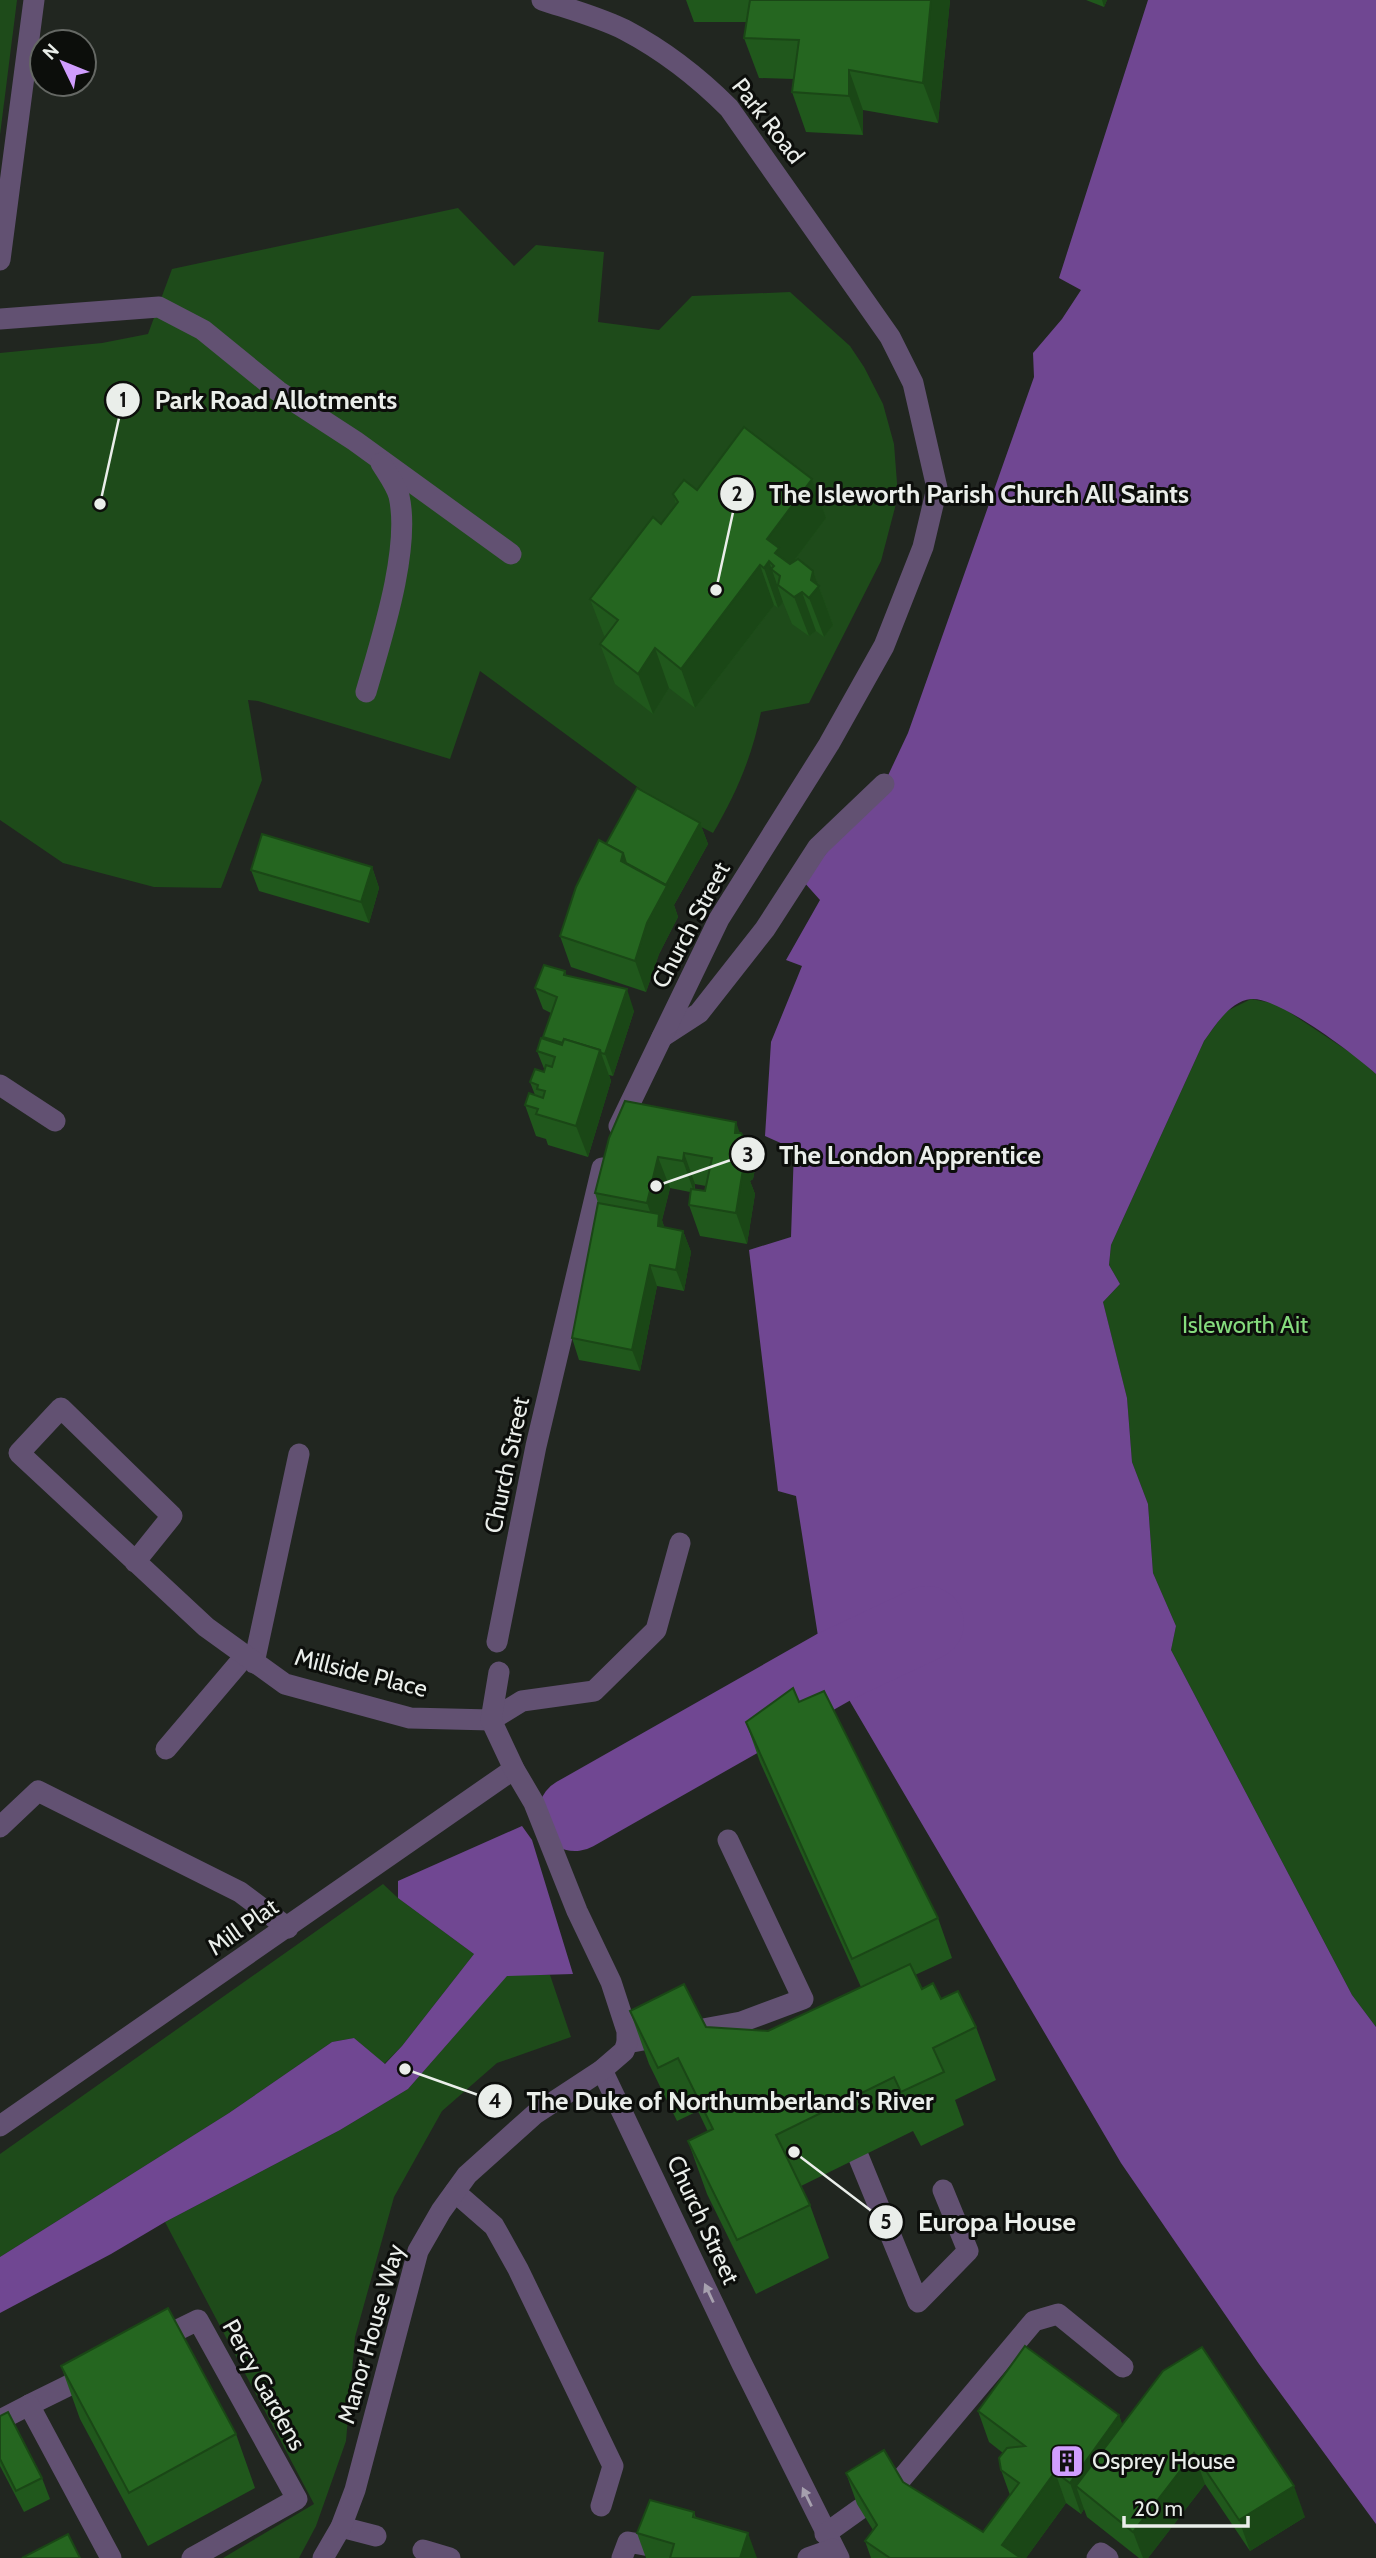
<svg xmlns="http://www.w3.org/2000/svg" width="1376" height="2558" font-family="Cabin,sans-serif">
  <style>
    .green { fill: #1e4b1a }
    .water { fill: #704792 }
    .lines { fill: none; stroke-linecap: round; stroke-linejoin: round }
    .river { stroke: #704792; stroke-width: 74 }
    .lane { stroke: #625172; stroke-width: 21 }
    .street { stroke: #625172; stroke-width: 21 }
    .wall { fill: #20581c; fill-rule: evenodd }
    .shaded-wall { fill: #1a4716 }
    .building { fill: #256620; stroke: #1a4716; stroke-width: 2 }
    .oneway { fill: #a6a0ae }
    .labels { text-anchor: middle; stroke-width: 6; stroke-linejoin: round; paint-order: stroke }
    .street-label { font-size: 24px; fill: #eaeeea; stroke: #0c0e0b }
    .park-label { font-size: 24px; fill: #85db7d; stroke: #0c0e0b }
    .poi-label { font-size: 24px; fill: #eaeeea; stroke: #0c0e0b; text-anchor: start }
    .leader { fill: none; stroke: #eaeeea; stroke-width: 2.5 }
    .callout-dot { fill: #eaeeea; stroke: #0c0e0b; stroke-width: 2.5 }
    .mark-label { font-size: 21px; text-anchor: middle; font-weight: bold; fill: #111 }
    .callout-label { font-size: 26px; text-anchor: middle; font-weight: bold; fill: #eaeeea; stroke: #0c0e0b; stroke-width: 6; stroke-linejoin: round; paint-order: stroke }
  </style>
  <rect width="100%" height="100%" fill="#212620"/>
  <g class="green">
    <path d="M 0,0 L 17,0 L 0,135 Z"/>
    <path d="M 458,208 L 514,266 L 536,245 L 604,252 L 598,322 L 659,330 L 692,296 L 790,292 L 850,346 L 864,367 L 883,404 L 894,444 L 898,496 L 881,561 L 809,703 L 761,712 C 752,757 736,794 713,833 L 670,811 L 480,671 L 450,759 L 258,701 L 248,700 L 262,780 L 221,888 L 154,887 L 63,863 L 0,820 L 0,353 L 102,343 L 148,334 L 172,269 Z"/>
    <path d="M 1251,999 L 1277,1004 L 1357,1057 L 1376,1074 L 1376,2027 L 1352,1995 L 1171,1650 L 1176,1626 L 1153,1573 L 1148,1504 L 1132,1462 L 1127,1398 L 1103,1302 L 1120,1284 L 1109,1265 L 1111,1245 L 1204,1041 L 1225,1012 Z"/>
    <path d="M 383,1884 L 398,1898 L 474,1954 L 402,2046 L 384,2064 L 354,2038 L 332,2042 L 229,2113 L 0,2257 L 0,2154 Z"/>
    <path d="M 507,1975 L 550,1975 L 571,2037 L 497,2063 L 442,2111 L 394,2197 L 355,2337 L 346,2441 L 316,2526 L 299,2558 L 223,2558 L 314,2504 L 165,2222 L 340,2130 L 408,2089 Z"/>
  </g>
  <g class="water">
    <path d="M 1148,0 L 1376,0 L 1376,1074 C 1355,1055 1278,996 1251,999 C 1230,1001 1215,1026 1204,1041 L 1111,1245 L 1109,1265 L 1120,1284 L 1103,1302 L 1127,1398 L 1132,1462 L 1148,1504 L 1153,1573 L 1176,1626 L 1171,1650 L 1352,1995 L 1376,2027 L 1376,2524 L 1259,2364 L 1121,2163 L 848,1698 L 818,1636 L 796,1496 L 778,1491 L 749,1250 L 791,1237 L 794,1149 L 765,1136 L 771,1042 L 802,966 L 786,960 L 820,900 L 803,881 L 884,784 L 908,733 L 1034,377 L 1033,353 L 1062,319 L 1081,290 L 1059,278 Z"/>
    <path d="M 522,1826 L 532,1840 L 573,1974 L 507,1976 L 408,2089 L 340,2130 L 165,2222 L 111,2254 L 0,2313 L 0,2257 L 229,2113 L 332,2042 L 354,2038 L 385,2064 L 402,2046 L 474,1954 L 398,1898 L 398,1881 Z"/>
  </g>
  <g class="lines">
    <path class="river" d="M 575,1814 L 834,1667 L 927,1623"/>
    <g class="lane">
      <path d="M 0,260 L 34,0"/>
      <path d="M 0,319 L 159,307 L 203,330 L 278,391 L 355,441 L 511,554"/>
      <path d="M 366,692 C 381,640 411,549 399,496 C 396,485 387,473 381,463"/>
      <path d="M 662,1037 L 699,1013 L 765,929 L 818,847 L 884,784"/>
      <path d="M 254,1663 L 299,1454"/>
      <path d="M 166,1749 L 245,1656"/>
      <path d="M 0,1827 L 38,1791 L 240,1892 L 288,1928"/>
      <path d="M 627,2043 L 741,2022 L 803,1999 L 728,1840"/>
      <path d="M 602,2070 L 742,2364 L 839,2558"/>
      <path d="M 859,2158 L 918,2302 L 968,2251 L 943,2190"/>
      <path d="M 455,2192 L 494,2226 L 518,2269 L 613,2466 L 601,2506"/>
      <path d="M 153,2342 L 198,2320 L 297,2499 L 192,2558"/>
      <path d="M 29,2405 L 94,2373"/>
      <path d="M 0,2420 L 29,2405 L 111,2558"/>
      <path d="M 897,2484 L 1034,2321 L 1058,2314 L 1123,2367"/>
      <path d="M 341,2527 L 376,2536"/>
      <path d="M 825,2534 L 860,2509"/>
      <path d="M 423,2550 L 450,2558"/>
      <path d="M 622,2558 L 628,2542 L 716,2558"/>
      <path d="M 808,2558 L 833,2549"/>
    </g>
    <g class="street">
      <path d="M 542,0 C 569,9 599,17 625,30 C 663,50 699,78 729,108 L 890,337 L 913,383 L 937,488 L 923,547 L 884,646 L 829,744 L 719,919 L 619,1126"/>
      <path d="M 0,1085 L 55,1121"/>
      <path d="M 135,1562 L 172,1516 L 61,1408 L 19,1453 L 206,1627 L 285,1684 L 410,1718 L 491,1720 L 522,1701 L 594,1691 L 656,1630 L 680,1543"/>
      <path d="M 497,1642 L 536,1446 L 602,1168"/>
      <path d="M 0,2126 L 514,1769"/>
      <path d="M 323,2558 L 341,2527 L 355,2490 L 418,2251 L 441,2211 L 467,2175 L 535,2114 L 602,2070 L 624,2051 L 627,2043 L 627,2031 L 611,1982 L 577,1911 L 534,1803 L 514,1769 L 491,1720 L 499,1672"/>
      <path d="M 1097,2558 L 1101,2553 L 1108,2558"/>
    </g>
  </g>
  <g class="wall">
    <path d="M 686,0 L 950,0 L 938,123 L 863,110 L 863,135 L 806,132 L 792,92 L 794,79 L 759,78 L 744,38 L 747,22 L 694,22 Z"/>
    <path d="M 1086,0 L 1107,0 L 1104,7 Z"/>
    <path d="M 812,479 L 826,518 L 793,562 L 813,571 L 833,625 L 824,637 L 816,631 L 809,636 L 792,624 L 783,602 L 778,608 L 774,605 L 695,708 L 669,688 L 653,714 L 615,684 L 600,644 L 605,638 L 590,599 L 661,524 L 676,504 L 673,494 L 697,490 Z"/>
    <path d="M 700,823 L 708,844 L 674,905 L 678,917 L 659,954 L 646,992 L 571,967 L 560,936 L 606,844 Z"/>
    <path d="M 372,867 L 379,888 L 369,923 L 259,891 L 251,870 Z"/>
    <path d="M 565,971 L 566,975 L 634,1011 L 613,1076 L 609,1075 L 611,1081 L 588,1157 L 548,1145 L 546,1139 L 536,1136 L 525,1105 L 535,1095 L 530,1082 L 545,1071 L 537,1051 L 544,1039 L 543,1037 L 551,1013 L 543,1009 L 535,988 Z"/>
    <path d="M 609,1138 L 744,1138 L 755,1169 L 753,1179 L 750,1181 L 755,1194 L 747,1244 L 700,1236 L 689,1205 L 690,1192 L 670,1188 L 662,1220 L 664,1227 L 683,1231 L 691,1252 L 684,1291 L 657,1286 L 640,1371 L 579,1360 L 572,1338 L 598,1203 L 595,1193 ZM 695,1184 L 706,1186 L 705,1191 L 695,1190 Z"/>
    <path d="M 799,1702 L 938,1918 L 952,1958 L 915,1975 L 922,1989 L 941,1999 L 976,2027 L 996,2080 L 955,2100 L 964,2125 L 921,2146 L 913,2131 L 801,2186 L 810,2205 L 829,2258 L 756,2294 L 707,2194 L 688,2141 L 708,2132 L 698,2111 L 677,2121 L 649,2064 L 630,2011 L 706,2027 L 768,2031 L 861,1987 L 760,1762 L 746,1722 Z"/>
    <path d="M 61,2366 L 236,2434 L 255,2488 L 148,2546 L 80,2419 Z"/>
    <path d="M 1163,2371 L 1305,2517 L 1250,2551 L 1205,2484 L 1148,2558 L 1139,2558 L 1087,2517 L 1084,2509 L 1081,2514 L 1066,2503 L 1026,2558 L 871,2558 L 865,2541 L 873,2530 L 857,2504 L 846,2473 L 903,2482 L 983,2532 L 1010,2495 L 1001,2470 L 1003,2453 L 989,2442 L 978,2411 L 1119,2415 L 1122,2425 Z"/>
    <path d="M 0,2416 L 42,2478 L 50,2499 L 24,2512 L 0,2466 Z"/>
    <path d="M 694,2512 L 696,2518 L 757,2558 L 646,2558 L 637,2533 Z"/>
  </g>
  <g class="shaded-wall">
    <path d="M 931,0 L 950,0 L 938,123 L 923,83 Z"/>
    <path d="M 1102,0 L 1107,0 L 1104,7 Z"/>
    <path d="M 849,70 L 863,110 L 863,135 L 849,96 Z"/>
    <path d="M 812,479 L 826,518 L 787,570 L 767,539 Z"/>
    <path d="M 769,561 L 783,602 L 778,608 L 764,568 Z"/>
    <path d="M 760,565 L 774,605 L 695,708 L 681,669 Z"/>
    <path d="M 813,571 L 833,625 L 824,637 L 809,598 Z"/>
    <path d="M 802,592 L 816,631 L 809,636 L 794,597 Z"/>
    <path d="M 655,648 L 669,688 L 653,714 L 638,674 Z"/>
    <path d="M 700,823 L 708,844 L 674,905 L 678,917 L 659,954 L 646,992 L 635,961 L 647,923 L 666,885 Z"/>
    <path d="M 623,853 L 634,884 L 621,861 Z"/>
    <path d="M 372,867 L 379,888 L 369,923 L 361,902 Z"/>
    <path d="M 627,989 L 634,1011 L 613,1076 L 605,1054 Z"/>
    <path d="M 600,1050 L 611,1081 L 588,1157 L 576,1126 Z"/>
    <path d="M 736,1122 L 743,1142 L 744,1138 L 755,1169 L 753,1179 L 750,1181 L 755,1194 L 747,1244 L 736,1213 L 733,1160 Z"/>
    <path d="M 684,1153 L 695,1184 L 694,1192 L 683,1161 Z"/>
    <path d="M 658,1157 L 670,1188 L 662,1220 L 667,1235 L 658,1234 L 647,1203 Z"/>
    <path d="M 683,1231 L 691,1252 L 684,1291 L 676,1270 Z"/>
    <path d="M 650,1265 L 657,1286 L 640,1371 L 632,1350 Z"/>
    <path d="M 1119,2415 L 1130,2446 L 1076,2486 L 1084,2509 L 1081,2514 L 1070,2483 Z"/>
    <path d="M 1194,2453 L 1205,2484 L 1148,2558 L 1143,2558 L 1133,2532 Z"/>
    <path d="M 1055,2472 L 1066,2503 L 1026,2558 L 1007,2558 L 1002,2545 Z"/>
    <path d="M 1294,2486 L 1305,2517 L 1250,2551 L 1239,2520 Z"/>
    <path d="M 748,2533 L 757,2558 L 740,2558 Z"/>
  </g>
  <g class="building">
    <path d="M 750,0 L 931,0 L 923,83 L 849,70 L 849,96 L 792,92 L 799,40 L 744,38 Z"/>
    <path d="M 744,427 L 812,479 L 767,539 L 779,548 L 775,553 L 790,564 L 798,559 L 813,571 L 811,580 L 819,586 L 809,598 L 802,592 L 794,597 L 778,585 L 780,576 L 771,569 L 774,566 L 769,561 L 764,568 L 760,565 L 681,669 L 655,648 L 638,674 L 600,644 L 618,620 L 590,599 L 653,517 L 661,524 L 678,502 L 673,494 L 684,480 L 697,490 Z"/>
    <path d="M 637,788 L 700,823 L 666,885 L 626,863 L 623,853 L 606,844 Z"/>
    <path d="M 262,834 L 372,867 L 361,902 L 251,870 Z"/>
    <path d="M 599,840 L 623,853 L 621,861 L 667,886 L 647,923 L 635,961 L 560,936 L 576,887 Z"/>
    <path d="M 544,965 L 565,971 L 564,975 L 627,989 L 605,1054 L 601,1053 L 600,1050 L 564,1039 L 563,1043 L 543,1037 L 557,997 L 535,988 Z"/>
    <path d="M 541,1038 L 562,1045 L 564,1039 L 600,1050 L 576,1126 L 536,1114 L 538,1109 L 525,1105 L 529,1093 L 543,1098 L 545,1091 L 537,1089 L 538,1085 L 530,1082 L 535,1069 L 544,1072 L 546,1065 L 552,1067 L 555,1057 L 537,1051 Z"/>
    <path d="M 625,1101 L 736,1122 L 735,1133 L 741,1133 L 744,1138 L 741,1148 L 733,1154 L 733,1160 L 744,1163 L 736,1213 L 689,1205 L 691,1189 L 705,1191 L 712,1158 L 684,1153 L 683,1161 L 658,1157 L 647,1203 L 595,1193 L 609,1138 Z"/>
    <path d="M 598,1203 L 659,1214 L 658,1226 L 683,1231 L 676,1270 L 650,1265 L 632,1350 L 572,1338 Z"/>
    <path d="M 793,1688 L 799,1702 L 824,1691 L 938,1918 L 852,1959 L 746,1722 Z"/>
    <path d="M 910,1964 L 922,1989 L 933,1983 L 941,1999 L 958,1991 L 976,2027 L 933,2048 L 944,2072 L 901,2092 L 894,2077 L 776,2135 L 810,2205 L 737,2240 L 688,2141 L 713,2129 L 678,2058 L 658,2068 L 630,2011 L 684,1984 L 706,2027 L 768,2031 Z"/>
    <path d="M 168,2308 L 236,2434 L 129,2493 L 61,2366 Z"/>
    <path d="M 1025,2346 L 1119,2415 L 1070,2483 L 1055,2472 L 1002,2545 L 1021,2558 L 890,2558 L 865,2541 L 877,2525 L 846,2473 L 884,2450 L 903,2482 L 983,2532 L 1019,2483 L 1001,2470 L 999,2458 L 1007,2448 L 1025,2446 L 978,2411 Z"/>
    <path d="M 1202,2347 L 1294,2486 L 1239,2520 L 1194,2453 L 1133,2532 L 1076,2486 L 1163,2371 Z"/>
    <path d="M 8,2412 L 42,2478 L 16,2491 L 0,2459 L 0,2416 Z"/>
    <path d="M 650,2500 L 694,2512 L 693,2517 L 748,2533 L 740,2558 L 670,2558 L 674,2544 L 637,2533 Z"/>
    <path d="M 68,2534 L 80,2558 L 22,2558 Z"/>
  </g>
  <defs><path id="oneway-solid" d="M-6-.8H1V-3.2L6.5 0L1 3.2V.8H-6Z" transform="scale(1.75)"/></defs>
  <g class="oneway">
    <use href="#oneway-solid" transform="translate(709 2293) rotate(-115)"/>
    <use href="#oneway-solid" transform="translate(807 2497) rotate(-116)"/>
  </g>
  <defs>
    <g id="building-square" transform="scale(1.75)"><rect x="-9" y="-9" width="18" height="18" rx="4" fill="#d09dfe" stroke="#0c0e0b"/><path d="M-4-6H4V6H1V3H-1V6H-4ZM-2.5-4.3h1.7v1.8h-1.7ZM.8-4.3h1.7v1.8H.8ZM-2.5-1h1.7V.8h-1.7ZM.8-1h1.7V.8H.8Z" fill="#111"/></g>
  </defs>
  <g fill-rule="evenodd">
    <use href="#building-square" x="1067" y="2461"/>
  </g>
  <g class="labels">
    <g class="street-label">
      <text transform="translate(768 121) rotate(52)" y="8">Park Road</text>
      <text transform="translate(691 925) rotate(-62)" y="8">Church Street</text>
      <text transform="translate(507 1465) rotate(-78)" y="8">Church Street</text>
      <text transform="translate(361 1673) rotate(14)" y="8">Millside Place</text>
      <text transform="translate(243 1927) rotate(-35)" y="8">Mill Plat</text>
      <text transform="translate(703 2220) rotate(65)" y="8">Church Street</text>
      <text transform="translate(371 2334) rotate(-74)" y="8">Manor House Way</text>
      <text transform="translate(264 2385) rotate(61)" y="8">Percy Gardens</text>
    </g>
    <g class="park-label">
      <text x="1245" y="1333">Isleworth Ait</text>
    </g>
    <g class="poi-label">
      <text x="1092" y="2469">Osprey House</text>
    </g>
  </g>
  <path class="leader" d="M100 504L123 400M716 590L737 494M656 1186L748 1154M405 2069L495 2101M794 2152L886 2222"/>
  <g class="callout-dot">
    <circle cx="100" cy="504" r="7"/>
    <circle cx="716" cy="590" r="7"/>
    <circle cx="656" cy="1186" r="7"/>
    <circle cx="405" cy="2069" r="7"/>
    <circle cx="794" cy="2152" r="7"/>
    <circle cx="123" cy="400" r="18"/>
    <circle cx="737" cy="494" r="18"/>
    <circle cx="748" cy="1154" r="18"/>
    <circle cx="495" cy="2101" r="18"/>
    <circle cx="886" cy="2222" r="18"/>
  </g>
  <g class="mark-label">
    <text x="123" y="407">1</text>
    <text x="737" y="501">2</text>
    <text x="748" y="1162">3</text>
    <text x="495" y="2108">4</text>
    <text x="886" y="2229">5</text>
  </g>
  <g class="callout-label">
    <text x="276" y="409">Park Road Allotments</text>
    <text x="979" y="503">The Isleworth Parish Church All Saints</text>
    <text x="910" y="1164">The London Apprentice</text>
    <text x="730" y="2110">The Duke of Northumberland's River</text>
    <text x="997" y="2231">Europa House</text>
  </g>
  <g transform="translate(63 63) rotate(313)"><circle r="33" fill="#0c0e0b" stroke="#656864" stroke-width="2"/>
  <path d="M0-5L12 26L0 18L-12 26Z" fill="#d09dfe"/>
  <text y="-10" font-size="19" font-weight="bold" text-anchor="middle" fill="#eaeeea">N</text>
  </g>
  <path d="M1124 2516v10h124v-10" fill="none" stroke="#eaeeea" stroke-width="3.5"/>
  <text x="1134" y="2516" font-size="21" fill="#eaeeea" stroke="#0c0e0b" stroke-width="5" paint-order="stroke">20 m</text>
</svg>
